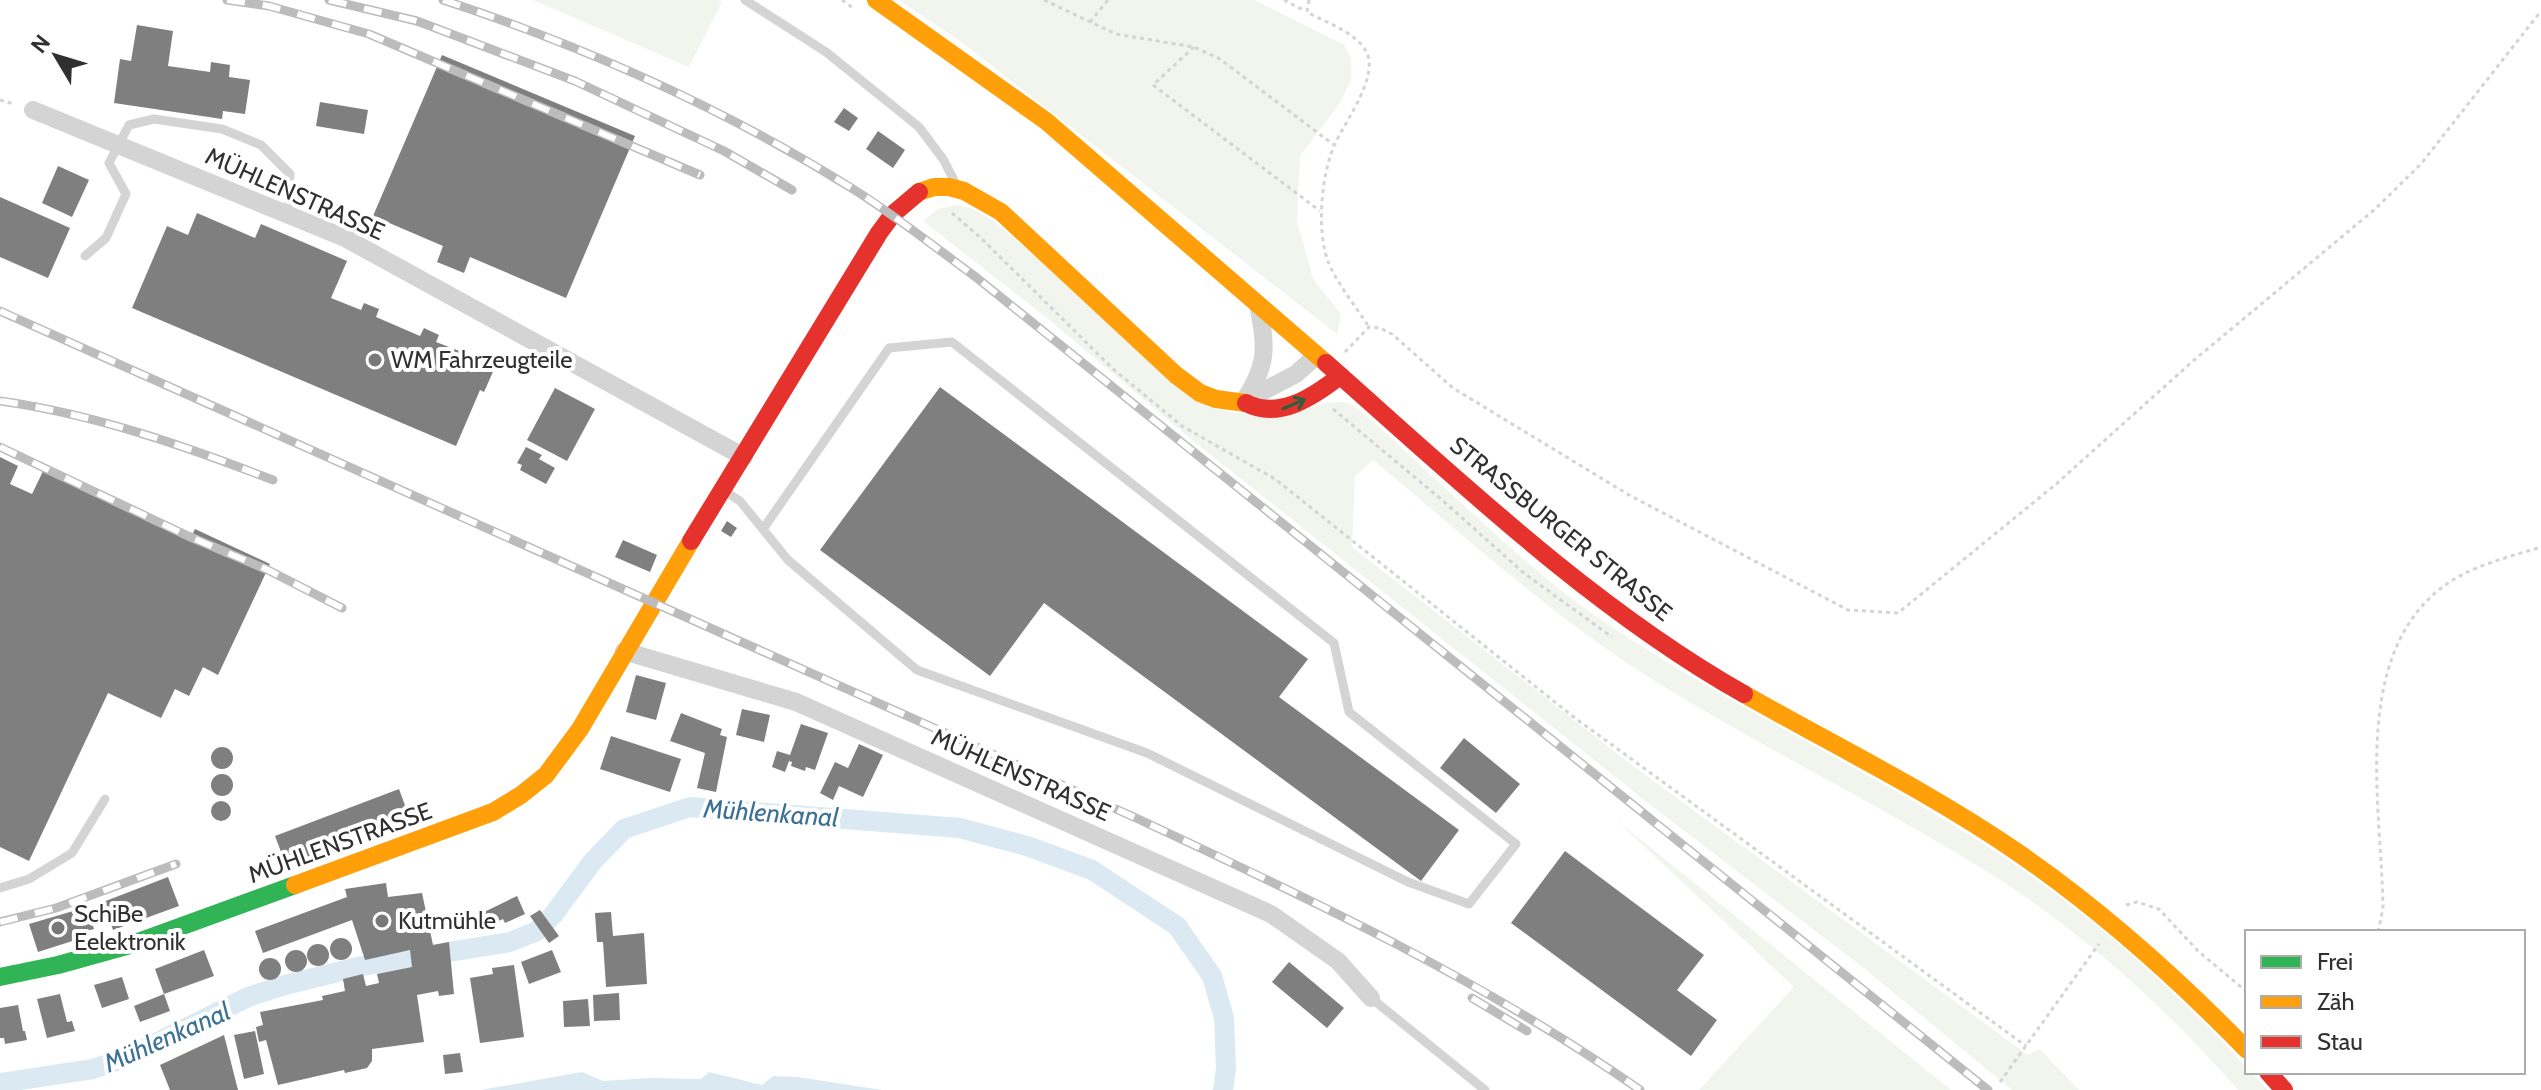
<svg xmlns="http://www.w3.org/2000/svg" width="2541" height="1090" font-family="Cabin,sans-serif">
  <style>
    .green { fill: #f1f5ed }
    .water { fill: #dae9f2 }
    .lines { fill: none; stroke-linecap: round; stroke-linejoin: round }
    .canal { stroke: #dae9f2; stroke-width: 20 }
    .building { fill: #7f7f7f }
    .path { stroke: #d4d4d4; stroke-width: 3; stroke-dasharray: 4 4; stroke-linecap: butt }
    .lane { stroke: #d4d4d4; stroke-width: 9 }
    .street { stroke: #d4d4d4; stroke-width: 18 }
    .fast { stroke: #30b455; stroke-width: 18 }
    .slow { stroke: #ff9f0a; stroke-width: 18 }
    .jam { stroke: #e5322d; stroke-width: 18 }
    .rail-casing { stroke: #bcbcbc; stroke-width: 9 }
    .rail { stroke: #fff; stroke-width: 6; stroke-dasharray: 18; stroke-linecap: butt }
    .oneway { stroke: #305e3d }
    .poi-dot { fill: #787878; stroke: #fff; stroke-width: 3 }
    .labels { text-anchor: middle; stroke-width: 8; stroke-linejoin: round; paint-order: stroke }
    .street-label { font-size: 24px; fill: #303030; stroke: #fff }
    .poi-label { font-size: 24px; fill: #303030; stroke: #fff; text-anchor: start }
    .water-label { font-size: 26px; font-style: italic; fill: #3b7195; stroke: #fff }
  </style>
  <rect width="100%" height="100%" fill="#fff"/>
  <g class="green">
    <path d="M 533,0 L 719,0 L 722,2 L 689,67 Z"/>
    <path d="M 899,0 L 1254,0 L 1344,45 L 1351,58 L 1351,80 L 1339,104 L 1300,156 L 1297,221 L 1313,279 L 1341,314 L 1337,334 L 960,41 Z"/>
    <path d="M 955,205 L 970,208 L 991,219 L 1215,408 C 1242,416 1267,416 1296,411 C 1314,408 1332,398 1351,404 C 1375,421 1397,444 1419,464 C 1475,515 1531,570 1593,614 C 1718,701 1857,763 1985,845 C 2083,907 2168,983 2247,1068 L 2247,1072 L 2251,1072 L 2268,1090 L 2238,1090 C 2165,1006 2078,928 1983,869 C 1868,798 1746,740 1633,667 C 1540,606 1458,530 1373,460 L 1355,476 L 1352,547 L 1633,766 L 2028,1055 L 2040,1049 L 2079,1090 L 2012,1090 L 1860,965 L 1657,810 L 1181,431 L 1048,319 L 923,221 L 938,209 Z"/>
    <path d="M 1615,819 L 1951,1090 L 1699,1090 L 1794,987 Z"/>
  </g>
  <path class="water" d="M 582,1072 L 603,1081 L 651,1078 L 701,1079 L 709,1072 L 762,1085 L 773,1076 L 797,1077 L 882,1090 L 481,1090 Z"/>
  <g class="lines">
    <path class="canal" d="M 0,1083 L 93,1069 L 130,1056 L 248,997 L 285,985 L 362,966 L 510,942 L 537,931 L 553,915 L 593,861 L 624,829 L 690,807 L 960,828 L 1027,846 L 1092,870 L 1177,926 L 1212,976 L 1224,1018 L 1226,1068 L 1223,1090"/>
  </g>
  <g class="building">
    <path d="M 137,25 L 173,31 L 168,66 L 210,72 L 211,62 L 230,65 L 229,77 L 250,80 L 245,114 L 223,111 L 222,119 L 114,103 L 120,59 L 131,61 Z"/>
    <path d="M 442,55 L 635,136 L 566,298 L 470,257 L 464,273 L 437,262 L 443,246 L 373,216 Z"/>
    <path d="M 320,102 L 368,110 L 364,134 L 316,126 Z"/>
    <path d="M 844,108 L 858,118 L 849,131 L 834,122 Z"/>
    <path d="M 878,131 L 905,150 L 893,168 L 866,149 Z"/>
    <path d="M 58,166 L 89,180 L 72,217 L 42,203 Z"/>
    <path d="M 0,197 L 70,228 L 48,278 L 0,257 Z"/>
    <path d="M 197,213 L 255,238 L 261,224 L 347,261 L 331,298 L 361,310 L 364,303 L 379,309 L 376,317 L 420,336 L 424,328 L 439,335 L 436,342 L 496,365 L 484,392 L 480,390 L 456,446 L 132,308 L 167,226 L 188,235 Z"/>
    <path d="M 940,387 L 1308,659 L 1279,697 L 1459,830 L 1421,881 L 1044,603 L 990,676 L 820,550 Z"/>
    <path d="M 555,388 L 595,409 L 567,461 L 527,440 Z"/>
    <path d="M 526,447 L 542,455 L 539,459 L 555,468 L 546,484 L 520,470 L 522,465 L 517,463 Z"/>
    <path d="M 0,457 L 18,466 L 10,484 L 32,494 L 45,467 L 191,537 L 195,529 L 270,564 L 218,675 L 203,667 L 189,696 L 175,689 L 161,718 L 108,693 L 29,861 L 0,847 Z"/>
    <path d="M 727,521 L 737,528 L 731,537 L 721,531 Z"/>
    <path d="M 623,540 L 657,555 L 650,572 L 615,557 Z"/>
    <path d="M 636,675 L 666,683 L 656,720 L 626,712 Z"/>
    <path d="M 742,709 L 770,715 L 764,742 L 736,735 Z"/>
    <path d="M 681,713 L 722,729 L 720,735 L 727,737 L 716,792 L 697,788 L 705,753 L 670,741 Z"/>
    <path d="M 801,724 L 828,733 L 815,770 L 806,767 L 805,771 L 791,766 L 792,762 L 789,761 L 785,772 L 772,767 L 777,751 L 790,755 Z"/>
    <path d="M 611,736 L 681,759 L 670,792 L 600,769 Z"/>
    <path d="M 1464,738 L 1520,784 L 1496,813 L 1440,768 Z"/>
    <path d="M 859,744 L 883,755 L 863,797 L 839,786 L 833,800 L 820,793 L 835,762 L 848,768 Z"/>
    <circle cx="222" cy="758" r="11"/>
    <circle cx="222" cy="785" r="11"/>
    <path d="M 399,789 L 410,819 L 286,865 L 275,836 Z"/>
    <circle cx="221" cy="811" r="10"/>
    <path d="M 1565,851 L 1704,955 L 1677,990 L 1717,1020 L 1691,1056 L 1511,923 Z"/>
    <path d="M 168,877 L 179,906 L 113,930 L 103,902 Z"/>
    <path d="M 386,883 L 388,897 L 422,893 L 433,945 L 449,942 L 454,994 L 439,996 L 438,991 L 417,995 L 424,1042 L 372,1049 L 372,1046 L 372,1061 L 367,1068 L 345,1073 L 344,1070 L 278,1085 L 266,1040 L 259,1042 L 256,1027 L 263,1025 L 260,1012 L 323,1000 L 322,996 L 345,991 L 343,979 L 363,974 L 366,986 L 379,983 L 377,974 L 412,967 L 410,950 L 365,960 L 352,920 L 263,953 L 255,931 L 347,897 L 345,889 Z"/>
    <path d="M 517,896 L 525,914 L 505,923 L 503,919 L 487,926 L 482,913 Z"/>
    <path d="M 80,909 L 81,913 L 89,911 L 94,929 L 87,931 L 88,936 L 38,952 L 29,924 Z"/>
    <path d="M 540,910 L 559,936 L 549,943 L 530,916 Z"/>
    <path d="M 611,912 L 613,936 L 644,933 L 647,984 L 606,987 L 603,942 L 597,942 L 595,913 Z"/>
    <circle cx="341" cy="949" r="11"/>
    <circle cx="318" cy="955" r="11"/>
    <circle cx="296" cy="961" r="11"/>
    <path d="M 204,950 L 214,976 L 164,994 L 155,969 Z"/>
    <path d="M 552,950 L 561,972 L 529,984 L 521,962 Z"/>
    <circle cx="270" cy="969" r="11"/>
    <path d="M 1289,962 L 1344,1008 L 1327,1028 L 1272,982 Z"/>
    <path d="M 514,965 L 524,1037 L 480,1043 L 470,978 L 493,974 L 492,968 Z"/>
    <path d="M 122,977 L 129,999 L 102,1008 L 94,985 Z"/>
    <path d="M 619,993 L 620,1020 L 594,1021 L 593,995 Z"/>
    <path d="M 60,994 L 67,1022 L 72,1021 L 75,1031 L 47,1038 L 37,999 Z"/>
    <path d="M 164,994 L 170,1011 L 140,1022 L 134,1006 Z"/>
    <path d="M 588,999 L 590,1026 L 564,1027 L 563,1001 Z"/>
    <path d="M 18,1005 L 23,1031 L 25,1031 L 27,1040 L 5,1044 L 4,1038 L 0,1038 L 0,1008 Z"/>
    <path d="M 255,1031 L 264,1074 L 244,1079 L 234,1035 Z"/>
    <path d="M 224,1035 L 238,1090 L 170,1090 L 160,1065 Z"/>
    <path d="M 460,1053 L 463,1072 L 445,1074 L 443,1055 Z"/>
  </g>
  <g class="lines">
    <g class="path">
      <path d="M 842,0 L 853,8"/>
      <path d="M 1044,0 L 1116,34 L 1194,47 L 1220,59 L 1334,145"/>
      <path d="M 1284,0 L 1305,11"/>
      <path d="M 1309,0 L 1307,12 C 1325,22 1358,33 1367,53 C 1378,79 1345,121 1335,144 C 1321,174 1316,233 1329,264 C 1339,286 1356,307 1369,327"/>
      <path d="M 1090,22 L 1108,0"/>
      <path d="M 1194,47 L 1153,85 L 1320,211"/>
      <path d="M 0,100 L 14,104"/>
      <path d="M 952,213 L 982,239 L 1112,368 L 1182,426 L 1275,479 L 1575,718 L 2026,1046"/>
      <path d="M 1345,352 L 1369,327 L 1380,328 L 1392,334 L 1453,388 L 1629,495 L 1848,610 L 1898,613 L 2055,485 L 2193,361 L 2374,210 L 2421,164 L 2541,11"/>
      <path d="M 1333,409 L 1442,500 L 1525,574 L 1612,637"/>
      <path d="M 2126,905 L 2137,902 L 2159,909 L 2198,951 L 2247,992"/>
      <path d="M 2378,932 L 2383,909 C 2382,809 2350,661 2440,589 C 2469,566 2506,558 2541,547"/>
      <path d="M 2000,1082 L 2099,944"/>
    </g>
    <g class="lane">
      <path d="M 745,0 L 826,52 L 919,127 L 943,159 L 956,184"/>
      <path d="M 85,256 L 106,238 L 126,194 L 109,163 L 129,125 L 154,119 L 222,129 L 261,145 L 290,174 L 288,214"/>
      <path d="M 723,490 L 740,501 L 788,560 L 917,670 L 1147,753 L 1408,882 L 1469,904 L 1516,844 L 1349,712 L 1334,643 L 952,342 L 889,348 L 763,529"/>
      <path d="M 0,888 L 29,879 L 72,853 L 105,799"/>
      <path d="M 1371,998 L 1485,1090"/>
    </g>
    <g class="street">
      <path d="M 33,110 L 345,238 L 744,457"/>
      <path d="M 1248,399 L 1296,374 L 1316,356"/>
      <path d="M 1243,402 C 1269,364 1266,347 1258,304"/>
      <path d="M 624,651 L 796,702 L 1271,914 L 1338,961 L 1371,998"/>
    </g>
    <path class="fast" d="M 0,977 L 58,965 L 130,945 L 295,885"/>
    <g class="slow">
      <path d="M 876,0 L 1046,121 L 1326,363"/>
      <path d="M 919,192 L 934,187 L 949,187 L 964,191 L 1001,212 L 1176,375 L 1200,393 L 1216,399 L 1246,403"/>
      <path d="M 1744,694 C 1835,746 1930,792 2017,852 C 2101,910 2176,977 2247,1050"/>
      <path d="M 295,885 L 493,812 L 521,795 L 546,775 L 580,729 L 691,541"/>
    </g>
    <g class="jam">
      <path d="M 1326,363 C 1456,478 1592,608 1744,694"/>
      <path d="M 1246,403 C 1279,420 1313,397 1340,376"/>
      <path d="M 691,541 L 879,233 L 893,214 L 919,192"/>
      <path d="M 2268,1072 L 2284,1090"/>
    </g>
    <g class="rail-casing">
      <g id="rail">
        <path d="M 227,0 L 269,6 L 369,34 L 700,175"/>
        <path d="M 329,0 L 417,21 L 575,81 L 724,151 L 792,190"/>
        <path d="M 443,0 C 586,47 725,109 853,189 C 896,216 936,248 977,278 L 1988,1090"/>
        <path d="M 0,311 L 1136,818 C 1310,899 1483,980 1640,1090"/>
        <path d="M 0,401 C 94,414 185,446 273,480"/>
        <path d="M 0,447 L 188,536 L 268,570 L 342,608"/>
        <path d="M 0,922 L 56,908 L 176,864"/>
        <path d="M 1472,998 L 1527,1031"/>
      </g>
    </g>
    <use href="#rail" class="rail"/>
  </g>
  <defs><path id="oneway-shaft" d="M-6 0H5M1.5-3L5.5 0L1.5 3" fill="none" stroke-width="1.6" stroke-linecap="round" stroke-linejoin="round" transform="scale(2)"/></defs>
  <use class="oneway" href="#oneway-shaft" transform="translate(1294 404) rotate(-23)"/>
  <g class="poi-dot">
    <circle cx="375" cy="360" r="8"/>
    <circle cx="382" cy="921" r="8"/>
    <circle cx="58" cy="928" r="8"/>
  </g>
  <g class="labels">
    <g class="street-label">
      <text transform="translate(295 194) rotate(24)" y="8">MÜHLENSTRASSE</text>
      <text transform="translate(1561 529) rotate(39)" y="8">STRASSBURGER STRASSE</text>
      <text transform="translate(1021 775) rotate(24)" y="8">MÜHLENSTRASSE</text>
      <text transform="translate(340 843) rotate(-20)" y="8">MÜHLENSTRASSE</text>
    </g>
    <g class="poi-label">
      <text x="391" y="368">WM Fahrzeugteile</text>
      <text x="74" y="922">SchiBe<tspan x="74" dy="28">Eelektronik</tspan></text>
      <text x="398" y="929">Kutmühle</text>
    </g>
    <g class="water-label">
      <text transform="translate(771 813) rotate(4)" y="9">Mühlenkanal</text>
      <text transform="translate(167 1037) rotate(-24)" y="9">Mühlenkanal</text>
    </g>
  </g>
  <rect x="2245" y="930" width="280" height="144" fill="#ffffff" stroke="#acacac" stroke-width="2"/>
  <rect x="2261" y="956" width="40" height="12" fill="#30b455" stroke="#acacac" stroke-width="2"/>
  <text x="2317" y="970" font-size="24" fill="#303030">Frei</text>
  <rect x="2261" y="996" width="40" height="12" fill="#ff9f0a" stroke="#acacac" stroke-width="2"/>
  <text x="2317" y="1010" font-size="24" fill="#303030">Zäh</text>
  <rect x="2261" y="1036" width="40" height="12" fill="#e5322d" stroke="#acacac" stroke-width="2"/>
  <text x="2317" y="1050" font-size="24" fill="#303030">Stau</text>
  <g transform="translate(56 56) rotate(308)" stroke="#ffffff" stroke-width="6" paint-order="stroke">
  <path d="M0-6L14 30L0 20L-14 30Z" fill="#303030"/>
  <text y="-12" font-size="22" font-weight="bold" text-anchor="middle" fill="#303030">N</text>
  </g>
</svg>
